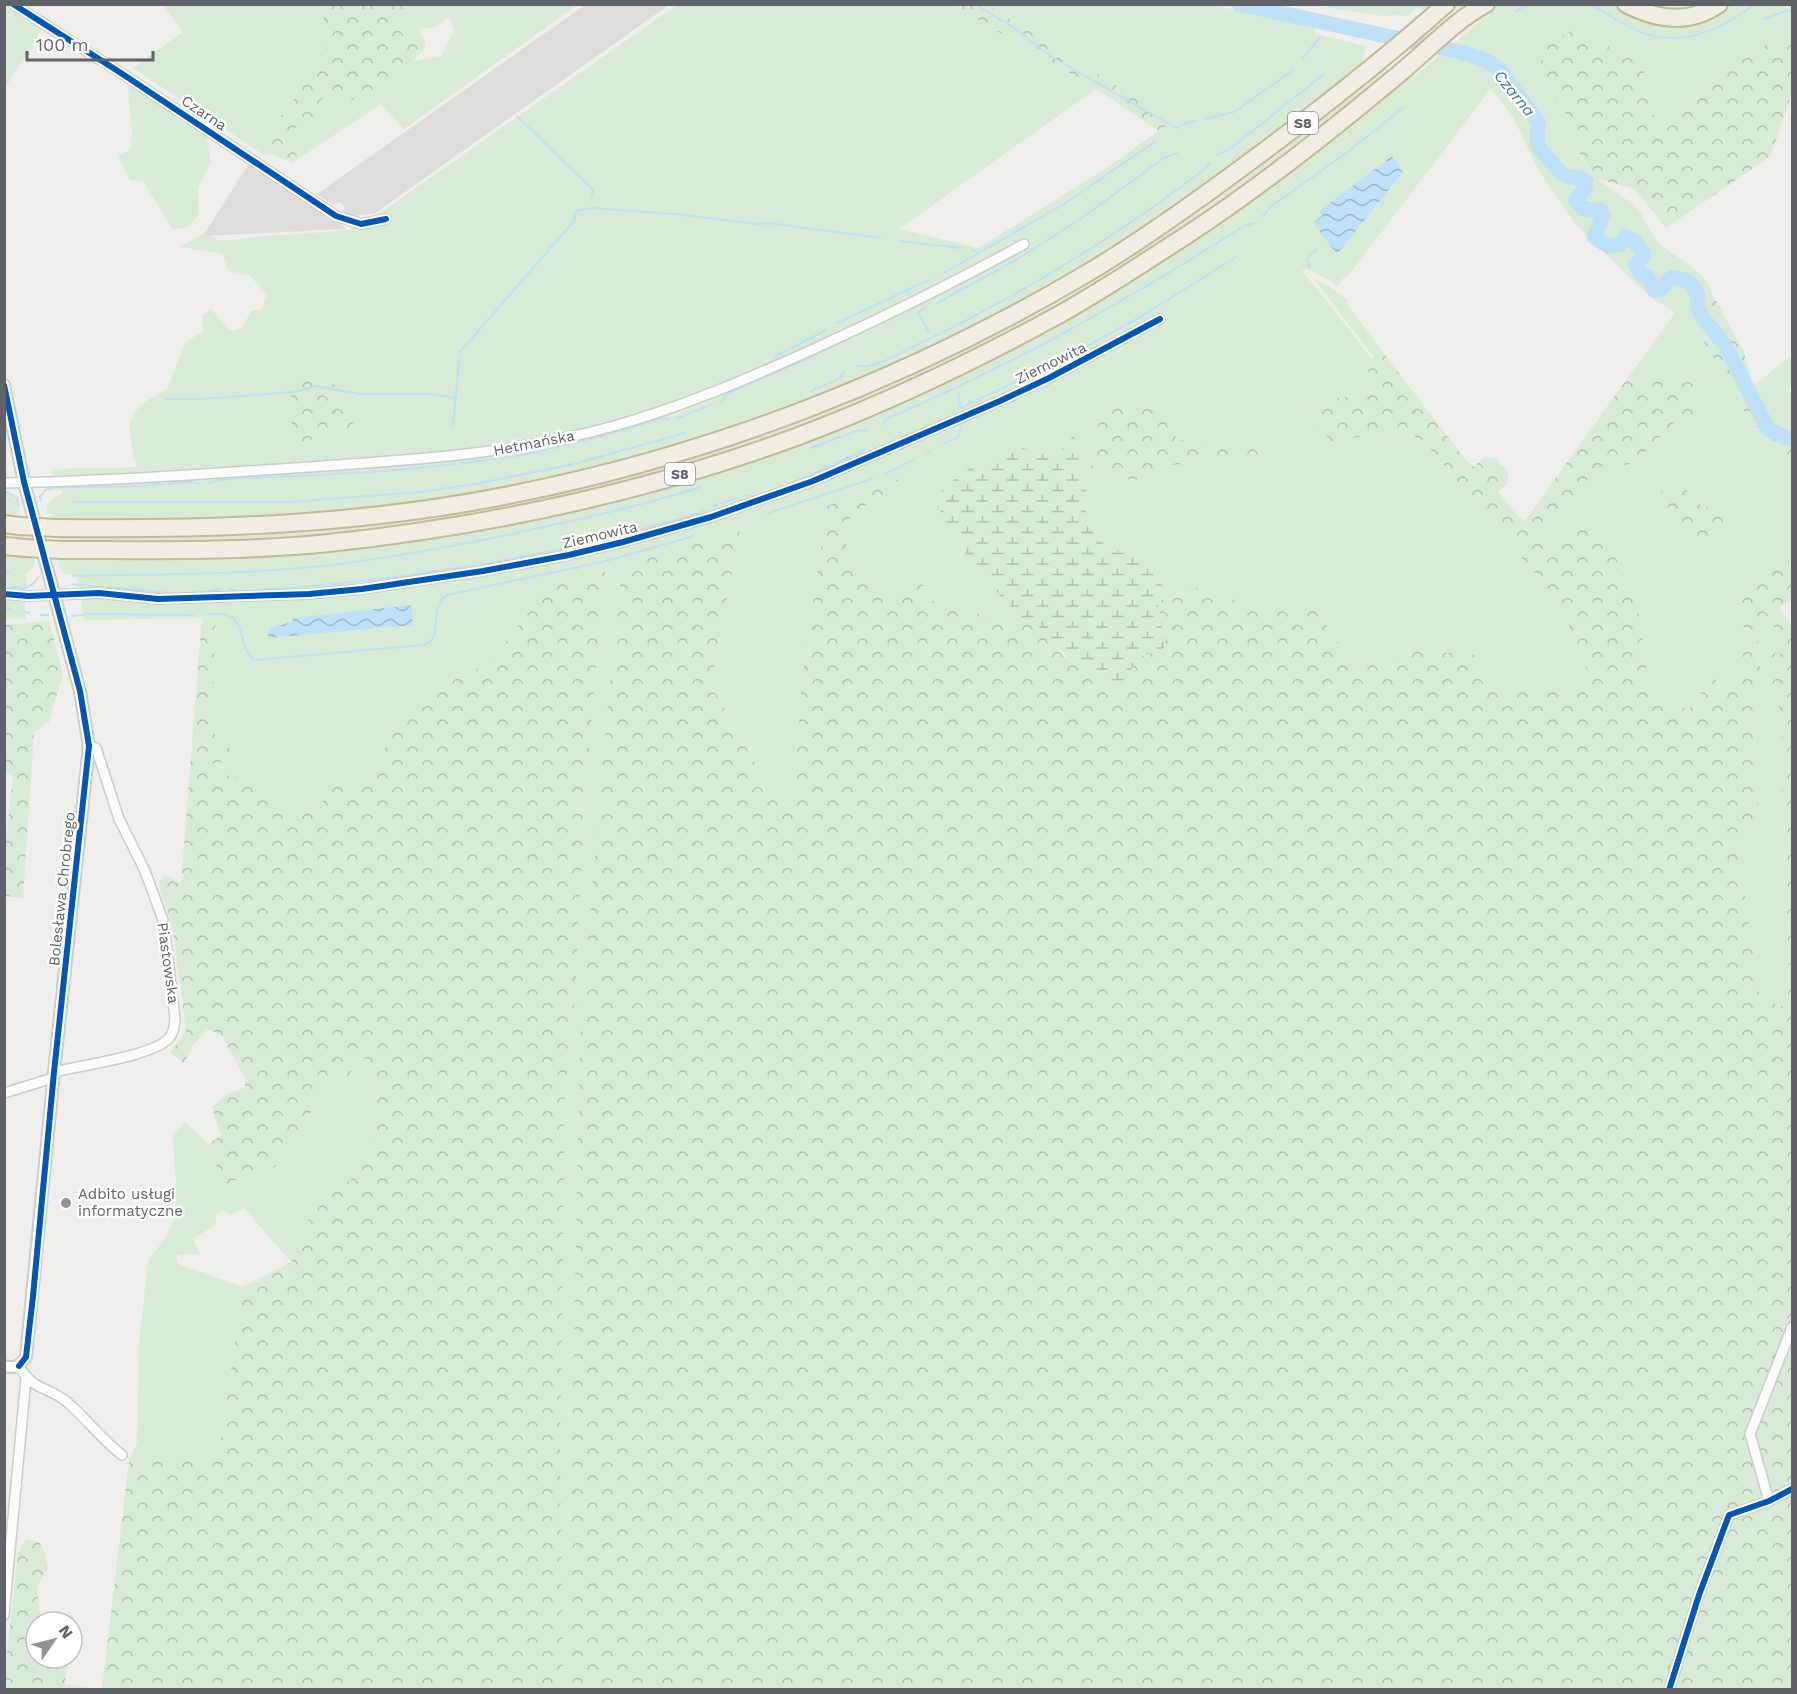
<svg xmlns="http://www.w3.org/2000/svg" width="1797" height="1694" font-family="'Work Sans',sans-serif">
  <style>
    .industrial { fill: #dfddda }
    .green { fill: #d8ebd6; fill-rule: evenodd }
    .forest { fill: url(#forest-crowns) }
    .wetland { fill: url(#wetland-marsh) }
    .water { fill: url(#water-waves) }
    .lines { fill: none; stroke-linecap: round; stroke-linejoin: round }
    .stream { stroke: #bfe0f9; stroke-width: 2 }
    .river { stroke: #bfe0f9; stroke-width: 15 }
    .minor-casing { stroke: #cbcccc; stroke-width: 12 }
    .tertiary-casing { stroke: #cbcccc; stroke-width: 14 }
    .motorway-casing { stroke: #c8b996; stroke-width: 20 }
    .minor { stroke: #fdfcfc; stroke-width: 9 }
    .tertiary { stroke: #fdfcfc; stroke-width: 10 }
    .motorway { stroke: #f0ede3; stroke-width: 16 }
    .motorway-bridge-casing { stroke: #c8b996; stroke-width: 20; stroke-linecap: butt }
    .motorway-bridge { stroke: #f0ede3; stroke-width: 16 }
    .cycleway-casing { stroke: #fff; stroke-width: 10 }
    .cycleway { stroke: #0057b8; stroke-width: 6 }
    .poi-dot { fill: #919496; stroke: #fff; stroke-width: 2 }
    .labels { text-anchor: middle; stroke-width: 5; stroke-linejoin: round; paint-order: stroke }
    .shield { fill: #fff; stroke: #8f9295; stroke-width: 1.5 }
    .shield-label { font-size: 14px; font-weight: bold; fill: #5f6368 }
    .street-label { font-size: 15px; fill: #5f6368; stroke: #fff }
    .poi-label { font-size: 15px; fill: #5f6368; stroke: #fff; text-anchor: start }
    .water-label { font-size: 16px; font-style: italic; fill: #4174aa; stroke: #fff }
  </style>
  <defs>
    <pattern id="forest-crowns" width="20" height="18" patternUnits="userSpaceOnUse" patternTransform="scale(1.5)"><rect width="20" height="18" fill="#d8ebd6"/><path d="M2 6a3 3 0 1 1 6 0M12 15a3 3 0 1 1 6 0" fill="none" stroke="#b2c2b1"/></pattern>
    <pattern id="wetland-marsh" width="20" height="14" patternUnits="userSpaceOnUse" patternTransform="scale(1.5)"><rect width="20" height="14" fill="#d8ebd6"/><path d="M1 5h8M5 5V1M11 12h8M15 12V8" fill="none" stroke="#b2c2b1"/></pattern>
    <pattern id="water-waves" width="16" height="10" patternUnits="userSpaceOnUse" patternTransform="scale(1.5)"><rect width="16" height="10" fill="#bfe0f9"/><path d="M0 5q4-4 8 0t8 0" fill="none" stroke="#9eb9cd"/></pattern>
  </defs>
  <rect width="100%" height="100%" fill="#efeeea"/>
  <g class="industrial">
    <path d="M 665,4 L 666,7 L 374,214 L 349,216 L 343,212 L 345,206 L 339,202 L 334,205 L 317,194 L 585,5 Z"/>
    <path d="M 250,162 L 347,229 L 203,236 Z"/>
  </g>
  <g class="green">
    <path d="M 163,5 L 329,5 L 324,9 L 323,23 L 330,62 L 300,86 L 292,104 L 277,119 L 276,132 L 267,143 L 272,154 L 264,155 L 133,68 L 183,32 Z"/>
    <path d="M 408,5 L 577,5 L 404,129 L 381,104 L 292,163 L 299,153 L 294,130 L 318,106 L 326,93 L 377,87 L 416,60 L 441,56 L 454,30 L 449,17 L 436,27 L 420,29 L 402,22 L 397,13 Z"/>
    <path d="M 677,5 L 952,5 L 1096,89 L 899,229 L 979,248 L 1108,167 L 1172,121 L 987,5 L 1212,5 L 1315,27 L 1315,34 L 1367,46 L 1361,64 L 1417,75 L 1481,20 L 1417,8 L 1406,17 L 1397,15 L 1383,16 L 1310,5 L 1792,5 L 1792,33 C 1745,51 1712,80 1679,118 L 1655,118 L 1642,87 L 1646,60 L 1585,38 L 1572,30 L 1545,83 L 1580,132 L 1573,145 C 1580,156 1588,171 1598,179 C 1611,190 1626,197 1638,210 C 1646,219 1649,232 1657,241 C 1672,257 1710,271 1712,295 C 1713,308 1702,317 1694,326 L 1759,436 L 1781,453 L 1792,467 L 1792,559 L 1774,568 L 1739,597 L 1744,630 L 1742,685 L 1725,689 L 1702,686 L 1699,706 L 1671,710 L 1647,675 L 1640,617 L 1584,515 L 1554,542 L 1544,546 L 1539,541 L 1551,529 L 1596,468 L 1633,464 L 1682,415 L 1714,371 L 1687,378 L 1629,376 L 1675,313 L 1649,296 L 1577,226 L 1540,173 L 1513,117 L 1491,88 L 1349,275 L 1343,278 L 1337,287 C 1328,277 1317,275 1306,268 L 1302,271 L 1327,301 L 1371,358 L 1361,364 L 1385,390 L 1300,405 L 1331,442 C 1359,437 1398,426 1423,442 L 1550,591 L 1564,610 L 1573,639 L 1590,675 C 1554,701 1527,693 1486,687 L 1479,655 L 1413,650 L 1355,667 L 1314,607 L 1240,607 L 1192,587 L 1171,598 L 1138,549 L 1109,552 L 1085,518 L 1087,495 L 1074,436 L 1054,458 L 1023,448 L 995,461 L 971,467 L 976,572 L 1019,614 L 1019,623 L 935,604 L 901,591 L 882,589 L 846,557 L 847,521 L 873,500 L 896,494 L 827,506 L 802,678 L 794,809 L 766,782 L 711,685 L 740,531 L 579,1092 L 573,1435 L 571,1689 L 555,1689 L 565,1089 L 574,1017 L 584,808 L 605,570 L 541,585 L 531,599 L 516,631 L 483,666 L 439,685 L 417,698 L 390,734 L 377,769 L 366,778 L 334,787 L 315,812 L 281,804 L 252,781 L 208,775 L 211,764 L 225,741 L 211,732 L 216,621 L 202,618 L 84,620 L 77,576 L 65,574 L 60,568 L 58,558 L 64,558 L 52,514 L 47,513 C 46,502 52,498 62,494 L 62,490 L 54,489 L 52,469 L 137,467 C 125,421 124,412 167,389 L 185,343 L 203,331 L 202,316 L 211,309 L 230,331 L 242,328 L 251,311 L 262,309 L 267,294 L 249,275 L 228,271 L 223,254 L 180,247 L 203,234 L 222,241 L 255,237 L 351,230 L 352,217 L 376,216 ZM 1101,407 L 1172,409 L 1176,440 L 1259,441 L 1263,456 L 1162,466 L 1136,480 L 1090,475 ZM 1660,490 L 1694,497 L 1702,507 L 1716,508 L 1675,528 L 1670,510 Z"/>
    <path d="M 5,7 L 43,28 L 5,88 Z"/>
    <path d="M 131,83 L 162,104 L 181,122 L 206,134 L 211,163 L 198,188 L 199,214 L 188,227 L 173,230 L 143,181 L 130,180 L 118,156 L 130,150 L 132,135 L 128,85 Z"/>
    <path d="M 1313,278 L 1327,285 L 1348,300 L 1347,303 L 1386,356 L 1374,357 Z"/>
    <path d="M 1792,355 L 1792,386 L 1788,390 L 1792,395 L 1792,430 L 1772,424 L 1753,386 Z"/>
    <path d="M 4,468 L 8,473 L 6,491 L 17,501 L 20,513 L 17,513 L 28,556 L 35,557 L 34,567 L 26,573 L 27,585 L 24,589 L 26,619 L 5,618 Z"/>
    <path d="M 1766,617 L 1792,650 L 1792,654 L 1768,653 L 1776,706 L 1779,705 L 1784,761 L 1781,781 L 1785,839 L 1789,988 L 1784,1007 L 1760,999 L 1737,843 L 1759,820 L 1753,711 L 1761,681 L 1757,625 Z"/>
    <path d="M 359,1056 L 372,1064 L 379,1084 L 371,1152 L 359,1173 L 326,1199 L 303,1226 L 291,1262 L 244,1208 L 231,1215 L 223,1210 L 215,1216 L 217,1224 L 193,1239 L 200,1254 L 176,1255 L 178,1264 L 243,1287 L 218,1458 L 129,1461 L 137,1443 L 139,1345 L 148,1261 L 166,1237 L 175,1217 L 176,1184 L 173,1135 L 185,1122 L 208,1144 L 224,1185 L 241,1178 L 263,1174 L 276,1166 L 289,1144 L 307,1124 L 314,1102 L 329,1081 Z"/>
  </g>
  <g class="forest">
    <path d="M 329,5 L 408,5 L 397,14 L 402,22 L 420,29 L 426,46 C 408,71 379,86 353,100 L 332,91 L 326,93 L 318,106 L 324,120 L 312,128 L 305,120 L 295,129 C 302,145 302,148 292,163 L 272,154 L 267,143 L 276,132 L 277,119 L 292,104 L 300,86 L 330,62 L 325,39 L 315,40 L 312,31 L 323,23 L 324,9 Z"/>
    <path d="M 952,5 L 987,5 L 1173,121 L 1159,131 L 1096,89 Z"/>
    <path d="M 1572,30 L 1585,38 L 1646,60 L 1642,87 L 1655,118 L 1680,118 C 1712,80 1745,51 1792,33 L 1792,92 L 1771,156 L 1666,228 L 1635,189 L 1596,178 L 1573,145 L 1580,132 C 1566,112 1529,74 1545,49 C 1549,41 1564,35 1572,30 Z"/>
    <path d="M 1712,293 L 1744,352 L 1753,387 L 1772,424 L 1792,430 L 1792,467 L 1781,453 L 1759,437 L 1694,325 C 1704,315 1710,308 1712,293 Z"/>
    <path d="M 1378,355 L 1386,356 L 1465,459 L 1474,467 L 1484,457 L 1496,458 L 1508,474 L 1507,485 L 1498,491 L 1502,498 L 1524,522 L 1629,376 L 1687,378 L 1715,371 L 1693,400 L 1698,416 L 1682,415 L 1633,464 L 1596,468 L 1551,529 L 1539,541 L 1544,546 L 1554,542 L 1584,515 L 1606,534 L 1640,617 L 1647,675 L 1671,710 L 1699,706 L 1702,686 L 1713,677 L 1725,688 L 1742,685 L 1744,630 L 1739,597 L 1774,568 L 1792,559 L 1792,600 L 1779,608 L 1792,624 L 1792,650 L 1766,617 L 1757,625 L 1761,682 L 1753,711 L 1759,820 L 1737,843 L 1760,999 L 1784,1007 L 1789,988 L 1785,839 L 1781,780 L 1784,761 L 1779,706 L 1775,706 L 1768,653 L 1792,654 L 1792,1689 L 567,1690 L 580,1039 L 606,721 L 622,566 L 740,531 L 711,685 L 766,782 L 793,808 L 802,678 L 827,506 L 898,479 L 901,488 L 896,495 L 873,500 L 847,521 L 846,557 L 882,589 L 901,591 L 920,580 L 935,604 L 1019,623 L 1038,624 L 1063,656 L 1119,687 L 1140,657 L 1166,647 L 1158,605 L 1192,587 L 1230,594 L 1240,607 L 1314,607 L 1355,667 L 1413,650 L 1479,655 L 1487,687 C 1526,693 1555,701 1589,675 L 1573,639 L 1564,610 L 1550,591 L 1423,441 C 1397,426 1359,437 1331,442 L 1300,405 L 1384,390 L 1361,364 Z"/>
    <path d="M 303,379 L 336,385 L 354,426 L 347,430 L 327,429 L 304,445 L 297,430 L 285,415 L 291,405 L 292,386 Z"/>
    <path d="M 1101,407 L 1172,409 L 1176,440 L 1259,441 L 1263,457 L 1162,466 L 1136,480 L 1090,475 Z"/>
    <path d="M 1676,481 L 1694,497 L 1702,507 L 1716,508 L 1733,521 L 1704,556 L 1675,528 L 1670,510 L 1660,490 Z"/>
    <path d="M 605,570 L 584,808 L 574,1017 L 565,1089 L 560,1457 L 563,1689 L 102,1689 L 129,1461 L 218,1457 L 243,1287 L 291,1262 L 303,1226 L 326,1199 L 359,1173 L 371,1152 L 379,1084 L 372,1064 L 359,1056 L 348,1078 L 329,1081 L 314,1102 L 307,1124 L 289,1144 L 276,1166 L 263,1174 L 241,1178 L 224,1185 L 208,1144 L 221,1136 L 212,1107 L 229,1093 L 245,1088 L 245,1078 L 222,1036 L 208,1029 L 193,1045 L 184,1063 L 170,1053 L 186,1031 L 172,925 L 158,882 L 165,875 L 181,883 L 202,618 L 216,621 L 211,732 L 226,741 L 230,750 L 226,761 L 211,764 L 209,774 L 217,773 L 252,781 L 281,804 L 315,812 L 334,787 L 366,778 L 377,769 L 390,734 L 417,698 L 439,685 L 483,666 L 516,631 L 531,599 L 541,585 Z"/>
    <path d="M 49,621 L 63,675 L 49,721 L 34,733 L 23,898 L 5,896 L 5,851 L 13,776 L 5,773 L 5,625 Z"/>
    <path d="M 26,1539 L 39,1542 L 45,1553 L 48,1568 L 37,1586 L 40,1617 L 50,1622 L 36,1622 L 36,1658 L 68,1658 L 65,1684 L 93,1689 L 5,1689 L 5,1671 L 18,1554 Z"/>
  </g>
  <path class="wetland" d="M 1074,435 L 1087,495 L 1085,518 L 1109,552 L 1138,549 L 1171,598 L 1158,605 L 1166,647 L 1140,657 L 1119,687 C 1082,677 1062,653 1038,625 L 1019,623 L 1019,614 L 976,572 L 935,502 L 944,487 L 971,467 L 995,461 L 1023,448 L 1054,458 Z"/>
  <g class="water">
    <path d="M 1392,156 L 1403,172 L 1337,254 L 1313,223 L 1322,216 L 1319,211 Z"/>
    <path d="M 411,605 L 413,625 L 267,638 L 270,628 L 292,622 L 293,618 Z"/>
  </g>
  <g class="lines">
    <g class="stream">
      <path d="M 1589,4 C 1607,13 1624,26 1643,33 C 1685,47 1721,29 1755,4"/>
      <path d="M 979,7 L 1013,27 L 1050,56 L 1176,128 L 1186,123 L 1197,121"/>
      <path d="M 1336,7 L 1338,4"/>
      <path d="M 1516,11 L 1529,4"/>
      <path d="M 1765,19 L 1785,11 L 1792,11"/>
      <path d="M 1322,27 L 1338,19"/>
      <path d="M 1303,58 L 1320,37"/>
      <path d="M 1462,60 L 1465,53"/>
      <path d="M 1487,61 L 1490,58"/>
      <path d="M 517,116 L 593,190 L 592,197"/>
      <path d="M 1205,119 L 1234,112 L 1292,71"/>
      <path d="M 1217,155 L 1230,149 L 1324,74"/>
      <path d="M 1263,216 L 1273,205 L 1349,151 L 1403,108"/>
      <path d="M 900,241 L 961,248"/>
      <path d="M 972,250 L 979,253"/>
      <path d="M 1309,268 L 1307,259 L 1317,249"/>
      <path d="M 944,273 L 1061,206 L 1156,141"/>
      <path d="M 910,294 L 907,290 L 929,280"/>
      <path d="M 937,303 L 1014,261 L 1079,220 L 1164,158 L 1177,153"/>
      <path d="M 925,308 L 918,312 L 929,332"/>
      <path d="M 838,323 L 907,290"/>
      <path d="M 774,357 L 826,330"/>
      <path d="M 857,366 C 878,369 902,351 921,343 C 1022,294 1116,237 1205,169 L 1210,163"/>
      <path d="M 811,391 L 838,379 L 844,372"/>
      <path d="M 958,394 L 961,408 L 1067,357 L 1142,316 L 1236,257"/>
      <path d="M 166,399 L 203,399 L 294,392 L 316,386 L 359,394 L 431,394 L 454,398"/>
      <path d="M 720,402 L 725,395 L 828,349"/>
      <path d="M 678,418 L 711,405"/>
      <path d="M 884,424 L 886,419 C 1012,366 1129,299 1244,226 L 1254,223"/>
      <path d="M 453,426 L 460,352 L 574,221 L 576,211 L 591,208 L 675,214 L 757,224 L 769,223 L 880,238"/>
      <path d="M 944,444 L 959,436 L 960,429"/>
      <path d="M 811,448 L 859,430 L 866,431"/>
      <path d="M 927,453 L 929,452"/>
      <path d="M 885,474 L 913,460"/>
      <path d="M 209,483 L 219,480 C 320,474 425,472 525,454 C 572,445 617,432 662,418 L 669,420"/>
      <path d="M 4,490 L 17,498 L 19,505"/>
      <path d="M 746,495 L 756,497 L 804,478 L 866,449"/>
      <path d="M 41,500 L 40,497 L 45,490 L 59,487 L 123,487 L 190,482 L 199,484"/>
      <path d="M 73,502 L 290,502 L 420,492 L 475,484 L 574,464 L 685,433"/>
      <path d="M 713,506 L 737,498"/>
      <path d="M 768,513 L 872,479"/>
      <path d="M 4,571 L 9,572"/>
      <path d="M 73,576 C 149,574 225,575 301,568 C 370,562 439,549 507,535 C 572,521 638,507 701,487"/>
      <path d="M 73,584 C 89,587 104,587 121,588 C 149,590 193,600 220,588"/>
      <path d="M 4,587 C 18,588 32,591 38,577"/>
      <path d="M 229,588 L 236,591 C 348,586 459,570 568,548 C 613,538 657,525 701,513 L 705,510"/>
      <path d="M 4,608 L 10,609"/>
      <path d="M 24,612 L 29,613"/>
      <path d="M 208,614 C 215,614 226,613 232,617 C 246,628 239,651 255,660 L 424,645 C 446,637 426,609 447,595 L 606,561 L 694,536"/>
      <path d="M 41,615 L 48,615"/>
      <path d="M 72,616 L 89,614 L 193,615"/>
    </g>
    <path class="river" d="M 1239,4 L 1465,53 L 1487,61 L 1499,69 L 1538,122 L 1537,140 L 1540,149 L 1562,174 L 1570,177 L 1580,178 L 1586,182 L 1585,188 L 1576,201 L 1583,209 L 1601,210 L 1603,215 L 1594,237 L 1608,246 L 1620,244 L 1626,236 L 1635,242 L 1644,253 L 1642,259 L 1635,264 L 1642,276 L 1648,277 L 1654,290 L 1660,290 L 1672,277 L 1688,281 L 1697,293 L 1697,307 L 1701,315 L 1726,347 L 1768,429 L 1784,437 L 1792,439"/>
    <g class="minor-casing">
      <g id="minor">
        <path d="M 13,4 L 124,75 L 336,216 L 361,224 L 386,219"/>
        <path d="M 4,483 C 106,481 207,474 308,467 C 412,460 514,454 614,426 C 685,406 752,377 818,347 C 888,315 957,281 1024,244"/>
        <path d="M 4,594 L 28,596 L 99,593 L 158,599 L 309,594 L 362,589 L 483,571 L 569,555 L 623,542 L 711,517 L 813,481 L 1000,401 L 1049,378 L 1160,319"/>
        <path d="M 54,1072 C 79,1066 150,1056 167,1040 C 174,1034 174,1027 175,1019 L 164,923 L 145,871 L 119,819 L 96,748 L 89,746"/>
        <path d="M 4,1093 L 53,1078"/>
        <path d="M 19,1366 C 34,1392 48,1386 67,1402 C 87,1419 100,1438 122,1455"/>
        <path d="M 1769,1501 L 1750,1434 L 1792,1327"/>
        <path d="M 4,1615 L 26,1378"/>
        <path d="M 1669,1690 L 1699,1595 L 1729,1515 L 1769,1501 L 1792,1489"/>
      </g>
    </g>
    <g class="tertiary-casing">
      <path id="tertiary" d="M 4,385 L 24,482 L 80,691 L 89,746 L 54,1072 L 26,1357 C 19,1366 16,1369 4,1366"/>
    </g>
    <g class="motorway-casing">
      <g id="motorway">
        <path d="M 1626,4 C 1657,20 1689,25 1719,4"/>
        <path d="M 4,524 L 20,526"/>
        <path d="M 56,528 C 210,530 363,525 514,494 C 714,454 908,379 1084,275 C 1137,244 1187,208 1236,172 C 1308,119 1379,64 1446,4"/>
        <path d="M 4,546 L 26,548"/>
        <path d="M 62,550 C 151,550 241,552 329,543 C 488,526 647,492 796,437 C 885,404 970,363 1053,318 C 1099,293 1143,263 1187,235 C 1262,186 1332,130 1400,73 C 1428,50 1454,21 1486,4"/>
      </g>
    </g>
    <use href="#minor" class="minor"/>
    <use href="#tertiary" class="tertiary"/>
    <use href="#motorway" class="motorway"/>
    <g class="motorway-bridge-casing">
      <g id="motorway-bridge">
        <path d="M 20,526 L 56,528"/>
        <path d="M 26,548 L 62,550"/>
      </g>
    </g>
    <use href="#motorway-bridge" class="motorway-bridge"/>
    <g class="cycleway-casing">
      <g id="cycleway">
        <path d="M 13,4 L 124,75 L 336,216 L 361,224 L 386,219"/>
        <path d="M 4,385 L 24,482 L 80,691 L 89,746 L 54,1072 L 33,1296 L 26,1357 L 19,1366"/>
        <path d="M 4,594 L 28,596 L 99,593 L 158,599 L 309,594 L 362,589 L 483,571 L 569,555 L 623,542 L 711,517 L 813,481 L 1000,401 L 1049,378 L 1160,319"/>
        <path d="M 1669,1690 L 1699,1595 L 1729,1515 L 1769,1501 L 1792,1489"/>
      </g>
    </g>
    <use href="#cycleway" class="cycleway"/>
  </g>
  <circle class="poi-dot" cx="66" cy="1203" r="6"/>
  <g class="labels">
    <g class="shield">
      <rect x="1288" y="112" width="30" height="22" rx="4.5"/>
      <rect x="665" y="463" width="30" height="22" rx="4.5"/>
    </g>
    <g class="shield-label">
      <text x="1303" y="128">S8</text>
      <text x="680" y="479">S8</text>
    </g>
    <g class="street-label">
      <text transform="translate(204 113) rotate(34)" y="5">Czarna</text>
      <text transform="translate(1051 363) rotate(-26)" y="5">Ziemowita</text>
      <text transform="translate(534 443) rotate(-11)" y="5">Hetmańska</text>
      <text transform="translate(600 535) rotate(-13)" y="5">Ziemowita</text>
      <text transform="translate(62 889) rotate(-84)" y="5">Bolesława Chrobrego</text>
      <text transform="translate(168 963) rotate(82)" y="5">Piastowska</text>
    </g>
    <g class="poi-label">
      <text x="78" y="1199">Adbito usługi<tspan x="78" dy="17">informatyczne</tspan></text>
    </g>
    <g class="water-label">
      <text transform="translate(1515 93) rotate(51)" y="6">Czarna</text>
    </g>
  </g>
  <rect width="1797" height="1694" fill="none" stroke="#5f6368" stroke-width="12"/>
  <g transform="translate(54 1640) rotate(55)"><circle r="28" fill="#ffffff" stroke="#bfc1c3" stroke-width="1.5"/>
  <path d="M0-4.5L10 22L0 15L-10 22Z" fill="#919496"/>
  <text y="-9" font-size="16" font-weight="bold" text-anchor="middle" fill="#5f6368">N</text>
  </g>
  <path d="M27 51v9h126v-9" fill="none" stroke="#5f6368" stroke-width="3"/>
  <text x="36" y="51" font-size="18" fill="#5f6368" stroke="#ffffff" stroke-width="4.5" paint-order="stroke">100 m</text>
</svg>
